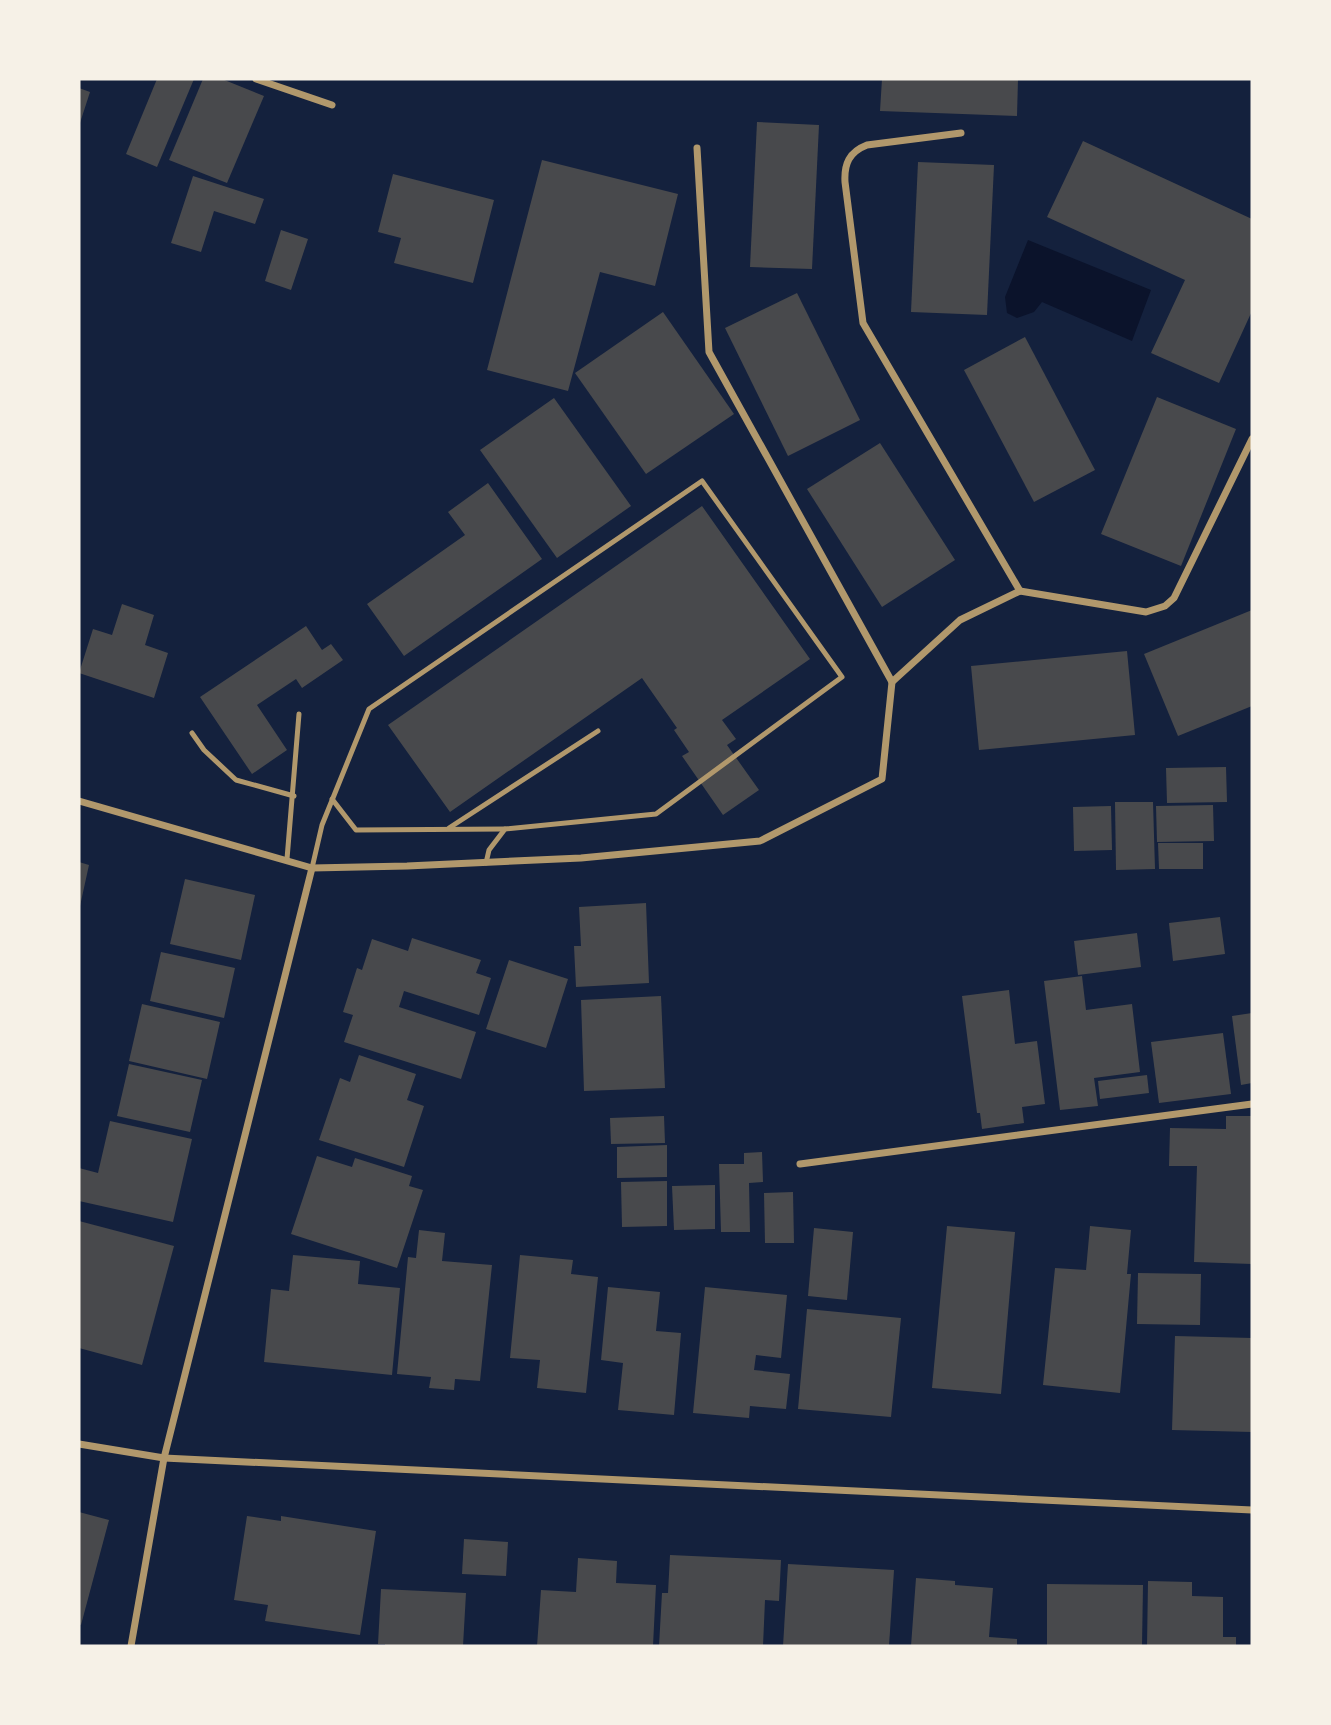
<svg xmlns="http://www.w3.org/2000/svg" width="1331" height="1725" font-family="Mulish,sans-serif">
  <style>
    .water { fill: #0b132b }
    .building { fill: #48494c }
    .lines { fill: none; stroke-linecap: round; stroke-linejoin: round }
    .service { stroke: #b1986c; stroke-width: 5 }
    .minor { stroke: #b1986c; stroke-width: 7 }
  </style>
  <rect width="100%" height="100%" fill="#14213d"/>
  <path class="water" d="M 1028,240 L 1151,290 L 1132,341 L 1042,302 L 1034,312 L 1017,318 L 1007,313 L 1005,297 Z"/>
  <g class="building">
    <path d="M 157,79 L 194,79 L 157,167 L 126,154 Z"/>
    <path d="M 203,79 L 222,79 L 264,96 L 227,183 L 169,160 Z"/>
    <path d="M 882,79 L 1018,79 L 1017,116 L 880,111 Z"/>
    <path d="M 79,88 L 90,92 L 79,126 Z"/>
    <path d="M 757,122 L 819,125 L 812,269 L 750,267 Z"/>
    <path d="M 1083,141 L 1252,219 L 1252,311 L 1219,383 L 1151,353 L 1185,280 L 1047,217 Z"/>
    <path d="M 542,160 L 678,194 L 655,286 L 600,272 L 568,391 L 487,370 Z"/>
    <path d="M 918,162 L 994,165 L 987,315 L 911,312 Z"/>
    <path d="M 393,174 L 494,200 L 473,283 L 394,263 L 401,238 L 378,232 Z"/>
    <path d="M 193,176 L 264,199 L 255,224 L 214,211 L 201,252 L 171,243 Z"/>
    <path d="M 281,230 L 308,239 L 291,290 L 265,281 Z"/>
    <path d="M 797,293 L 860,420 L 788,456 L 725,328 Z"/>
    <path d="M 663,312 L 734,414 L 646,474 L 575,373 Z"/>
    <path d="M 1025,337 L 1095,470 L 1034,502 L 964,370 Z"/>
    <path d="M 1157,397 L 1236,429 L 1181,566 L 1101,534 Z"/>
    <path d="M 554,398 L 631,506 L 557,558 L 480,450 Z"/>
    <path d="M 880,443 L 955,560 L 882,607 L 807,489 Z"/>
    <path d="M 488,483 L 542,559 L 404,656 L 367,604 L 465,535 L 448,512 Z"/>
    <path d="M 702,506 L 810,659 L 722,720 L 736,739 L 727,745 L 759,790 L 723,815 L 682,756 L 689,752 L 674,730 L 677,728 L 642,678 L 450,812 L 388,725 Z"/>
    <path d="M 122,604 L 154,615 L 145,645 L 168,653 L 154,698 L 79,673 L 93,629 L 112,635 Z"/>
    <path d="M 1252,610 L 1252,706 L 1178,736 L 1144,654 Z"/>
    <path d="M 306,626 L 322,650 L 331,644 L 343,660 L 302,688 L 296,679 L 257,705 L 287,750 L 252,774 L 200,697 Z"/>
    <path d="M 1127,651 L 1135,735 L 979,750 L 971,666 Z"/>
    <path d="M 1226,767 L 1227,802 L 1167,803 L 1166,768 Z"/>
    <path d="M 1115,802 L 1153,802 L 1155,869 L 1116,870 Z"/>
    <path d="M 1213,805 L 1214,841 L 1157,842 L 1156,806 Z"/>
    <path d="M 1111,806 L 1112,850 L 1074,851 L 1073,807 Z"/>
    <path d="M 1158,843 L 1203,843 L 1203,869 L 1159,869 Z"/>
    <path d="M 79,862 L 89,865 L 80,906 L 79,906 Z"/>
    <path d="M 185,879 L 255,895 L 241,960 L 170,944 Z"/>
    <path d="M 646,903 L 649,983 L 576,987 L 574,946 L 581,946 L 579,907 Z"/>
    <path d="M 1220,917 L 1225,954 L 1173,961 L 1169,923 Z"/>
    <path d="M 1137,933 L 1141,967 L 1078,975 L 1074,941 Z"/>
    <path d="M 412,938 L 481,960 L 476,973 L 491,978 L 479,1015 L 404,991 L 399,1007 L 476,1032 L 461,1079 L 344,1042 L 353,1015 L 343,1012 L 357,968 L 362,970 L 372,939 L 408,951 Z"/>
    <path d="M 161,952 L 235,968 L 224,1018 L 150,1001 Z"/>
    <path d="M 509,960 L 568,979 L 546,1048 L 486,1029 Z"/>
    <path d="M 1082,976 L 1086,1010 L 1132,1004 L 1140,1072 L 1094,1078 L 1098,1106 L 1060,1110 L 1044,981 Z"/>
    <path d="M 1009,990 L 1015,1044 L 1037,1041 L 1045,1104 L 1022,1107 L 1024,1123 L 982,1129 L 980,1113 L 977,1113 L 962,996 Z"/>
    <path d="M 661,996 L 665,1088 L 584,1091 L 581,1000 Z"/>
    <path d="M 142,1004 L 220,1022 L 207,1079 L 129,1061 Z"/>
    <path d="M 1252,1013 L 1252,1083 L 1241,1085 L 1232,1016 Z"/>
    <path d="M 1223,1033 L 1231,1094 L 1159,1103 L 1151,1042 Z"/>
    <path d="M 359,1055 L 416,1074 L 407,1100 L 424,1106 L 404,1167 L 319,1140 L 340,1078 L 350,1082 Z"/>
    <path d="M 129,1064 L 202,1080 L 190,1132 L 117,1116 Z"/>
    <path d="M 1147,1075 L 1149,1093 L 1100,1099 L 1098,1081 Z"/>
    <path d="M 664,1116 L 665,1143 L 611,1144 L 610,1118 Z"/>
    <path d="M 1226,1116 L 1252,1116 L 1252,1264 L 1194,1262 L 1197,1166 L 1169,1166 L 1170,1128 L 1226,1129 Z"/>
    <path d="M 110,1121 L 192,1139 L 173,1222 L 79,1201 L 79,1168 L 98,1173 Z"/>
    <path d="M 667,1145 L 667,1177 L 617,1178 L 617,1147 Z"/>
    <path d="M 762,1152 L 763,1182 L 749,1183 L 750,1232 L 721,1232 L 719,1164 L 744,1164 L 744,1153 Z"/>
    <path d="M 317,1156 L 352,1167 L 355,1158 L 412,1176 L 409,1186 L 423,1190 L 397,1268 L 291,1234 Z"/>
    <path d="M 667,1181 L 667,1226 L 622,1227 L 621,1182 Z"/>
    <path d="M 715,1185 L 715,1229 L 674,1230 L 672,1186 Z"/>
    <path d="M 793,1192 L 794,1243 L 765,1243 L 764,1193 Z"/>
    <path d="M 79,1221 L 174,1246 L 142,1365 L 79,1348 Z"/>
    <path d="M 947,1226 L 1015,1232 L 1001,1394 L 932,1388 Z"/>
    <path d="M 1090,1226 L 1131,1230 L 1127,1274 L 1131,1274 L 1120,1393 L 1043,1385 L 1055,1268 L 1086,1270 Z"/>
    <path d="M 814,1228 L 853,1232 L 847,1300 L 808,1296 Z"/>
    <path d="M 419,1230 L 445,1233 L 442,1261 L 492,1265 L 480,1381 L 455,1379 L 454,1390 L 429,1388 L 431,1377 L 397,1374 L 408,1257 L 416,1258 Z"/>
    <path d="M 293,1255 L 360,1261 L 358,1284 L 400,1288 L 392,1375 L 264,1362 L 271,1289 L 289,1291 Z"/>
    <path d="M 520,1255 L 573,1260 L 571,1274 L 598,1277 L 586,1393 L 537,1388 L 540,1360 L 510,1358 Z"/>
    <path d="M 1138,1273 L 1201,1274 L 1200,1325 L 1137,1324 Z"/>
    <path d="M 608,1287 L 660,1292 L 656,1331 L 681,1333 L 674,1415 L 618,1410 L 623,1363 L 601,1360 Z"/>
    <path d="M 705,1287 L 787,1295 L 781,1358 L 756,1355 L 754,1370 L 790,1374 L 786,1409 L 750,1406 L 749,1418 L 693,1413 Z"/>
    <path d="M 807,1309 L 901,1318 L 891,1417 L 798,1409 Z"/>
    <path d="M 1175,1336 L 1252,1338 L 1252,1432 L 1172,1430 Z"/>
    <path d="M 79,1512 L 109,1520 L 81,1625 L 79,1624 Z"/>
    <path d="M 247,1516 L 281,1521 L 281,1516 L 376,1531 L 360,1635 L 265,1621 L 268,1605 L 234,1600 Z"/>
    <path d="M 464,1539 L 508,1542 L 506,1576 L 462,1574 Z"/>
    <path d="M 670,1555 L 781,1560 L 779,1601 L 765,1600 L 763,1646 L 659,1646 L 662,1593 L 668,1593 Z"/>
    <path d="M 578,1558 L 617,1561 L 616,1583 L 656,1585 L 653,1646 L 537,1646 L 541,1590 L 576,1592 Z"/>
    <path d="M 788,1564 L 894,1570 L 889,1646 L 783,1646 Z"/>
    <path d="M 916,1578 L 955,1581 L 955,1585 L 993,1588 L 989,1637 L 1017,1639 L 1017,1646 L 911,1646 Z"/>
    <path d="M 1148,1581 L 1192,1582 L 1192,1596 L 1223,1597 L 1223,1637 L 1236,1637 L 1236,1646 L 1147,1646 Z"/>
    <path d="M 1047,1584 L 1143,1585 L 1142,1646 L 1047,1646 Z"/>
    <path d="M 381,1589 L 466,1593 L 463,1646 L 385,1646 L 385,1644 L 378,1644 Z"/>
  </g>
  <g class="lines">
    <g class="service">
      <path d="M 192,733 L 204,750 L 236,780 L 294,796"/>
      <path d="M 332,799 L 356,830 L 505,829"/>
      <path d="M 449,828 L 598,731"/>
      <path d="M 287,859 L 299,714"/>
      <path d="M 312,868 L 322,825 L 369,709 L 702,481 L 842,677 L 656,814 L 505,829 L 489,850 L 486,863"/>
    </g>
    <g class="minor">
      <path d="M 256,79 L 332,105"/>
      <path d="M 961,133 L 867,145 C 849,152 844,164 845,182 L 863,323 L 1020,591"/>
      <path d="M 892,682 L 960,620 L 1020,591 L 1146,612 L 1165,606 L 1174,598 L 1252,439"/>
      <path d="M 79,801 L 312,868 L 407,866 L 581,858 L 760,841 L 882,779 L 892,682 L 709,352 L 697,148"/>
      <path d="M 800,1164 L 1252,1104"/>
      <path d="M 79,1444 L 164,1458 L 1252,1510"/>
      <path d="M 131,1646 L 164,1458 L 312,868"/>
    </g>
  </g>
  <rect width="1331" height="1725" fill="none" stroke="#f6f1e7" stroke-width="161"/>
</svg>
